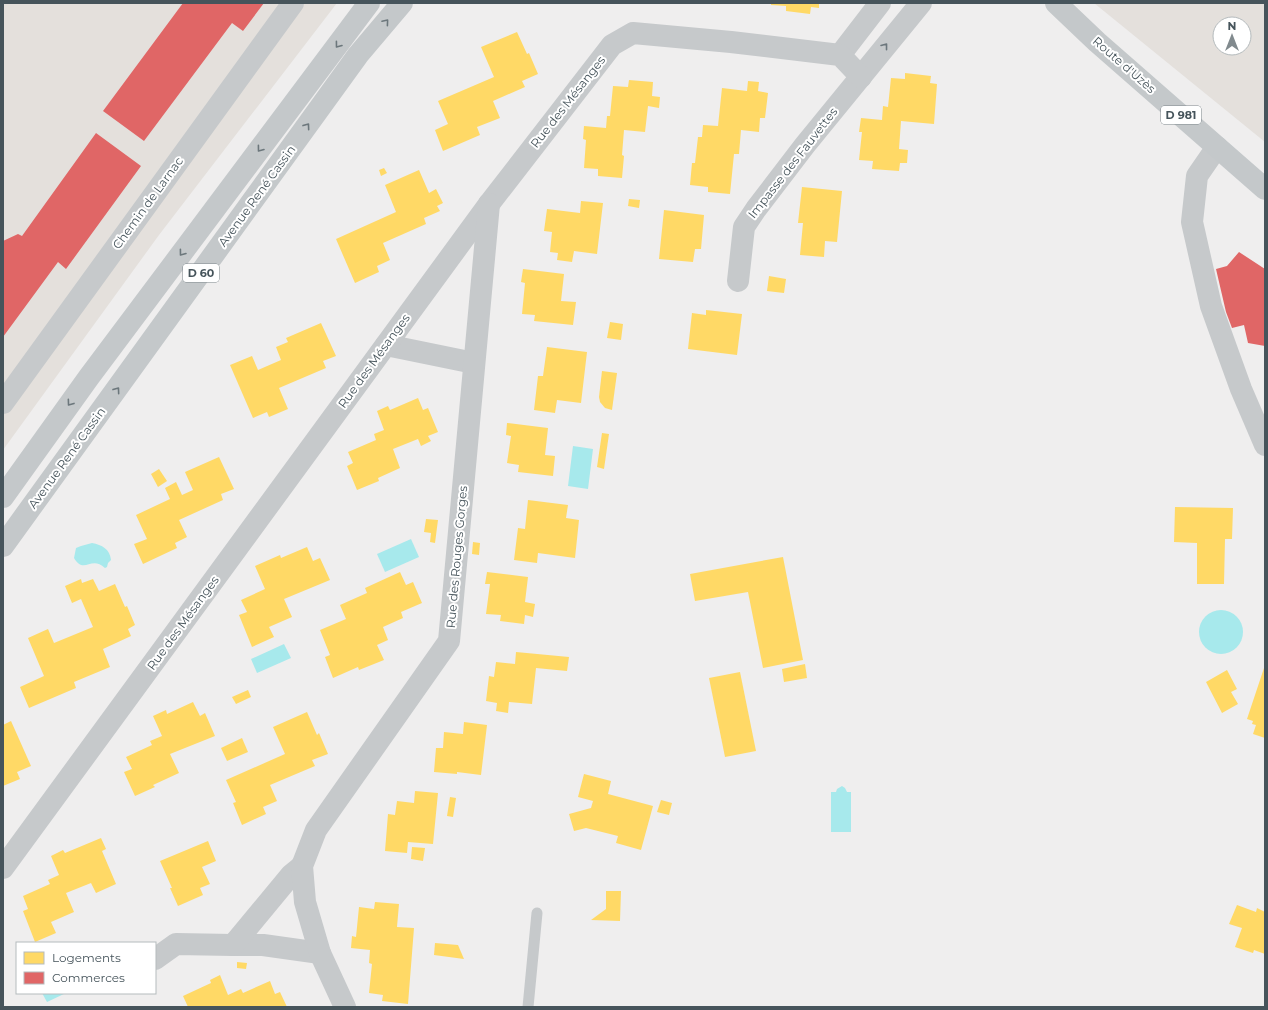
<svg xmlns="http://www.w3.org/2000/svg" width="1268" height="1010" font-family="Montserrat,sans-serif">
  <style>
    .commercial { fill: #e4e0dc; fill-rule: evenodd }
    .water { fill: #a7e9ec }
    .homes { fill: #ffd966 }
    .shops { fill: #e06666 }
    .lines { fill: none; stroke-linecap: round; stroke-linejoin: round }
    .service { stroke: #c6c9cb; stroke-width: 11 }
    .minor { stroke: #c6c9cb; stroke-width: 22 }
    .primary { stroke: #c4c8ca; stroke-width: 22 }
    .oneway { stroke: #6c777c }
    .oneway2 { stroke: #6c777d }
    .labels { text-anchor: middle; stroke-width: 4; stroke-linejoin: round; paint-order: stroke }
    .shield { fill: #fff; stroke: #7e878c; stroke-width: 1 }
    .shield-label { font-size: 11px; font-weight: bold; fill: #46545b }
    .street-label { font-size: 12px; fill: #46545b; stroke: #fff }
  </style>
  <rect width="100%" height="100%" fill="#efeeee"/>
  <g class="commercial">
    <path d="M 3,3 L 337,3 L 159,235 L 3,450 Z"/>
    <path d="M 1094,3 L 1265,3 L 1265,142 ZM 1220,24 L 1244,24 L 1244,48 L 1220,48 Z"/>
  </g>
  <g class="water">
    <path d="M 573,446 L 593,449 L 588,489 L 568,486 Z"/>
    <path d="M 411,539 L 419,557 L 385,572 L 377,554 Z"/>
    <path d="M 92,543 C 102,545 110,549 111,560 L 108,563 L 107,567 L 105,568 C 91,555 84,575 74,558 L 76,548 L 81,546 Z"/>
    <circle cx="1221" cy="632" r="22"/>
    <path d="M 284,644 L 291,658 L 257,673 L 251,659 Z"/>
    <path d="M 842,786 L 845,788 L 847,792 L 851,792 L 851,832 L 831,832 L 831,792 L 836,792 L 837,789 Z"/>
    <path d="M 42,993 L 66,993 L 47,1002 Z"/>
  </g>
  <g class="homes">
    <path d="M 771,3 L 819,3 L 819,8 L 811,7 L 810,14 L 786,11 L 786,6 L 771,5 Z"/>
    <path d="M 517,32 L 527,54 L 529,53 L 538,74 L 522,81 L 525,87 L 493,101 L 500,118 L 477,127 L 480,135 L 443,151 L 435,130 L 448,124 L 438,101 L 494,77 L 481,47 Z"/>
    <path d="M 905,73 L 931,76 L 930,83 L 937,84 L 934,124 L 901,121 L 899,149 L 908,150 L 907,163 L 900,163 L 899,171 L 872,169 L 873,161 L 859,160 L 862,132 L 859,132 L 861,118 L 882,120 L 883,106 L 888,107 L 891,78 L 905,79 Z"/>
    <path d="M 629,80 L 653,82 L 652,96 L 660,97 L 659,108 L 648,106 L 645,132 L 624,130 L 622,155 L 624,156 L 622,178 L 598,176 L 598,169 L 584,168 L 586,140 L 583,139 L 584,126 L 606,128 L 607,116 L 610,116 L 613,86 L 628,87 Z"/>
    <path d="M 748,81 L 759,82 L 758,91 L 768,93 L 765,118 L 760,118 L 759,132 L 741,130 L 739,154 L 734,154 L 730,194 L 708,192 L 708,187 L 690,185 L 692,163 L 695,163 L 698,137 L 702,137 L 703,125 L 718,126 L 722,88 L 747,91 Z"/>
    <path d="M 384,168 L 387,173 L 381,176 L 379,170 Z"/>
    <path d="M 419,170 L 429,193 L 436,189 L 443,203 L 437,206 L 440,211 L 424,218 L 426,224 L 383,243 L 390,260 L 377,266 L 379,272 L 355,283 L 336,239 L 396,212 L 385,185 Z"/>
    <path d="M 802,187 L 842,191 L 837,242 L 825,241 L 824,257 L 800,255 L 803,223 L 798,223 Z"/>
    <path d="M 629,199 L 640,200 L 639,208 L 628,206 Z"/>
    <path d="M 581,201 L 603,203 L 597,254 L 574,251 L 572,262 L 557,260 L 558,253 L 550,252 L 552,232 L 544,231 L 547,209 L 580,213 Z"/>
    <path d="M 664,210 L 704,215 L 701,249 L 695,249 L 693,262 L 659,259 Z"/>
    <path d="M 523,269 L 564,274 L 561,301 L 576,302 L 573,325 L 534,321 L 535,315 L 522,314 L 525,283 L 521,282 Z"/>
    <path d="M 769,276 L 786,279 L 784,293 L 767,291 Z"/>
    <path d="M 706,310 L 742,314 L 737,355 L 688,349 L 692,313 L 706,315 Z"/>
    <path d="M 610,322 L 623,324 L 621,340 L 607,338 Z"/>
    <path d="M 321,323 L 336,356 L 323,361 L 326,368 L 279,388 L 288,409 L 269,417 L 267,412 L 253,418 L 230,365 L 252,356 L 258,370 L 281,360 L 276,347 L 288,342 L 286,338 Z"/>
    <path d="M 547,347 L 587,352 L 581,403 L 557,400 L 555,413 L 534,410 L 538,376 L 543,376 Z"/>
    <path d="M 602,371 L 617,373 L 612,410 L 605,408 L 600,402 L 599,397 Z"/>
    <path d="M 418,398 L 423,410 L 428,408 L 438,432 L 428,436 L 431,441 L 421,446 L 418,439 L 393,449 L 400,468 L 378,478 L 379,481 L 357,490 L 347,466 L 353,463 L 348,452 L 376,440 L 374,434 L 384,430 L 377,411 L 388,406 L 390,410 Z"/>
    <path d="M 507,423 L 548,428 L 545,455 L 555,456 L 553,476 L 518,472 L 519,465 L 507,463 L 511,436 L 506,435 Z"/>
    <path d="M 602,433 L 609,434 L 604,469 L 597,467 Z"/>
    <path d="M 219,457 L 234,489 L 221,494 L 223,500 L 179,520 L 187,537 L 175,543 L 177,548 L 143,564 L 134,544 L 147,539 L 136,515 L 170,499 L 165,488 L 176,482 L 182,495 L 193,490 L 185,472 Z"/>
    <path d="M 159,469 L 167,481 L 158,487 L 151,474 Z"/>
    <path d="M 528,500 L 568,505 L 566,518 L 579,520 L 575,558 L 538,553 L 537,563 L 514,560 L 518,528 L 525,529 Z"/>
    <path d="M 1175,507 L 1233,508 L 1232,539 L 1225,539 L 1224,584 L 1197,584 L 1197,543 L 1174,542 Z"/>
    <path d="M 426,519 L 438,520 L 435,543 L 430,542 L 431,533 L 424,532 Z"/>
    <path d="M 473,542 L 480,543 L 479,555 L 472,554 Z"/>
    <path d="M 307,547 L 313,561 L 320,558 L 330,580 L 284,599 L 292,617 L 269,627 L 274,637 L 252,647 L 239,615 L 247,612 L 241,600 L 265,589 L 255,566 L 280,555 L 281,558 Z"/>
    <path d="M 783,557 L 803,660 L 763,668 L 748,592 L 695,601 L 690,574 Z"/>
    <path d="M 400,572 L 406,585 L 413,582 L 422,603 L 401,612 L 403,618 L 383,627 L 388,640 L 377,645 L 384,660 L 359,670 L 358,667 L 333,678 L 325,657 L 330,655 L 320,630 L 346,619 L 340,605 L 367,593 L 365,588 Z"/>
    <path d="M 487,572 L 528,577 L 525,602 L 535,604 L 533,617 L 525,615 L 524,624 L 500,621 L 501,615 L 486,614 L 490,584 L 485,584 Z"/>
    <path d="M 81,579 L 82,583 L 93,579 L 99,591 L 115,584 L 125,607 L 127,606 L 135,625 L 128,629 L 131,636 L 103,649 L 110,667 L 74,682 L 76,688 L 29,708 L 20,687 L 44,676 L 28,638 L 48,629 L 54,643 L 93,627 L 81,599 L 72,603 L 65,586 Z"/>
    <path d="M 516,652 L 569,657 L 567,671 L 536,668 L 532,704 L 509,702 L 508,713 L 496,711 L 497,703 L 486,701 L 489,676 L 494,677 L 496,662 L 515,664 Z"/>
    <path d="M 805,664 L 807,678 L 784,682 L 782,669 Z"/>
    <path d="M 1264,668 L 1265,668 L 1265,738 L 1253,734 L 1256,725 L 1252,724 L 1253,721 L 1247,719 Z"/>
    <path d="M 1227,670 L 1237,689 L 1231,692 L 1238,704 L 1222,713 L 1206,682 Z"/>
    <path d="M 740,672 L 756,751 L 725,757 L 709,678 Z"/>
    <path d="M 248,690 L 251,697 L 236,704 L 232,697 Z"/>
    <path d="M 193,702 L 200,716 L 205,713 L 215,736 L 170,754 L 179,773 L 153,785 L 155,787 L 135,796 L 124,772 L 132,769 L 126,757 L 152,745 L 150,741 L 162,736 L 153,716 L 166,710 L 167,714 Z"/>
    <path d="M 307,712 L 317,735 L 319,733 L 328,754 L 312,760 L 315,766 L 270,785 L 277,801 L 263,807 L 266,814 L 242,825 L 233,803 L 236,802 L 226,780 L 285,754 L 273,727 Z"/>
    <path d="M 11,721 L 31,766 L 17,772 L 20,779 L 3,786 L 3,725 Z"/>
    <path d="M 464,722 L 487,725 L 481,775 L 457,772 L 457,774 L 434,772 L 436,748 L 443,748 L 444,732 L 463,734 Z"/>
    <path d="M 242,738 L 248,752 L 227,761 L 221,748 Z"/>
    <path d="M 584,774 L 611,781 L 608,794 L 653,806 L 641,850 L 616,843 L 618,836 L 586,828 L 574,831 L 569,814 L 591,808 L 593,801 L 578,797 Z"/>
    <path d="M 415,791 L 438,793 L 433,844 L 408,842 L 407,853 L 385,851 L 388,814 L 395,815 L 397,801 L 414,803 Z"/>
    <path d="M 450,797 L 456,798 L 453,817 L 447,816 Z"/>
    <path d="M 661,800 L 672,803 L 669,815 L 657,812 Z"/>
    <path d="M 101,838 L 106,849 L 102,851 L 116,884 L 96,893 L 91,883 L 66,893 L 74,912 L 51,922 L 56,933 L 35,942 L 23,911 L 28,909 L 23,896 L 50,884 L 48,880 L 59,875 L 51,856 L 63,850 L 65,853 Z"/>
    <path d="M 208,841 L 216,861 L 202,867 L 210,884 L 200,888 L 203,895 L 178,906 L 170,888 L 172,888 L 160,861 Z"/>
    <path d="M 412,847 L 425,848 L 423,861 L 411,859 Z"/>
    <path d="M 606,891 L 621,891 L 620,921 L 591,920 L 606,909 Z"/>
    <path d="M 375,902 L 399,904 L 397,927 L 414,928 L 408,1004 L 382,1001 L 383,995 L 369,993 L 372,964 L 369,963 L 370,950 L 351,948 L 352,936 L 356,937 L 359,907 L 374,909 Z"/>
    <path d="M 1237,905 L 1256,912 L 1257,908 L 1265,912 L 1265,954 L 1254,950 L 1253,953 L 1235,947 L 1242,928 L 1229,924 Z"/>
    <path d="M 435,943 L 458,945 L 464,959 L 434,955 Z"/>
    <path d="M 237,962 L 247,963 L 246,969 L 237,968 Z"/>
    <path d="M 220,975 L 228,995 L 241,989 L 243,993 L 270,981 L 275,994 L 280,992 L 287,1007 L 188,1007 L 183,996 L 211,983 L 210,980 Z"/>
  </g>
  <g class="shops">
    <path d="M 183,3 L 264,3 L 243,31 L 232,23 L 144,141 L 103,111 Z"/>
    <path d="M 96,133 L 141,166 L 66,269 L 58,262 L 3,337 L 3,241 L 18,234 L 22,236 Z"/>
    <path d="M 1239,252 L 1265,269 L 1265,346 L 1248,343 L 1244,325 L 1232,328 L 1226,312 L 1216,269 L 1227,266 Z"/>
  </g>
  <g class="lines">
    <path class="service" d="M 528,1007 L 537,913"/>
    <g class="minor">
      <path d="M 840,55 L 880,3"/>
      <path d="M 1217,147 L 1197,176 L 1192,222 L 1211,306 L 1241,389 L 1265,445"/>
      <path d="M 738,281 L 744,227 L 756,209 L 805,145 L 921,3"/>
      <path d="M 386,345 L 474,363"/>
      <path d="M 3,403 L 293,3"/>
      <path d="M 3,868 L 489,204 L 612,45 L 633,33 L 731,42 L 840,55 L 861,77"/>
      <path d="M 233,945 L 263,945 L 320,953"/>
      <path d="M 155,959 L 176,944 L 233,945 L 291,875 L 302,866"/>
      <path d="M 345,1007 L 320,953 L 305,902 L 302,866 L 316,830 L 449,641 L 489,204"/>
    </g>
    <g class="primary">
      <path d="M 1056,3 L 1097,42 L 1265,189"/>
      <path d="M 3,497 L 89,377 L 369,3"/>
      <path d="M 3,546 L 358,55 L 402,3"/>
    </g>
  </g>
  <defs><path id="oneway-chevron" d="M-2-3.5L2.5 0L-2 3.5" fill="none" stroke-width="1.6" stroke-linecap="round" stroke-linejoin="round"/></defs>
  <g class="oneway">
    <use href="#oneway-chevron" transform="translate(386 22) rotate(-50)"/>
    <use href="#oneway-chevron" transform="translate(338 45) rotate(127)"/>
    <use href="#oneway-chevron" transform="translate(307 126) rotate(-54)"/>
    <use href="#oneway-chevron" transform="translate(260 149) rotate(127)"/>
    <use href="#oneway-chevron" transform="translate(182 253) rotate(127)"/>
    <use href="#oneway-chevron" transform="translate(117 390) rotate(-54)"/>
    <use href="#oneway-chevron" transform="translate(70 403) rotate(126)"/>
  </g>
  <use class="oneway2" href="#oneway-chevron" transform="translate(885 46) rotate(-52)"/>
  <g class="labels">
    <g class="shield">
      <rect x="1161" y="106" width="40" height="18" rx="3"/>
      <rect x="183" y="264" width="36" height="18" rx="3"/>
    </g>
    <g class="shield-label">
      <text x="1181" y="119">D 981</text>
      <text x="201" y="277">D 60</text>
    </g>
    <g class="street-label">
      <text transform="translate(1124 65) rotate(41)" y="4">Route d'Uzès</text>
      <text transform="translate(568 102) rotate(-52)" y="4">Rue des Mésanges</text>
      <text transform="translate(793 163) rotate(-52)" y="4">Impasse des Fauvettes</text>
      <text transform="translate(257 196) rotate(-54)" y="4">Avenue René Cassin</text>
      <text transform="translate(148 203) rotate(-54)" y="4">Chemin de Larnac</text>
      <text transform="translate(374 361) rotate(-54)" y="4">Rue des Mésanges</text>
      <text transform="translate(67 458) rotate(-54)" y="4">Avenue René Cassin</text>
      <text transform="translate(457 557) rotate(-85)" y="4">Rue des Rouges Gorges</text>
      <text transform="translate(183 623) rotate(-54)" y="4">Rue des Mésanges</text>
    </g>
  </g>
  <rect width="1268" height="1010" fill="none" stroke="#46545b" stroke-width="8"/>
  <rect x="16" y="942" width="140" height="52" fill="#ffffff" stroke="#b5bbbd"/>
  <rect x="24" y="952" width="20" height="12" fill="#ffd966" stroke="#b5bbbd"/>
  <text x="52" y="962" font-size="12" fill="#46545b">Logements</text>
  <rect x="24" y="972" width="20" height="12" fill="#e06666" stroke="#b5bbbd"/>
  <text x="52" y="982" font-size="12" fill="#46545b">Commerces</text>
  <g transform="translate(1232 36)"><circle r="19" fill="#ffffff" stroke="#b5bbbd"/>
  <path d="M0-3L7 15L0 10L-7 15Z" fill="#818a8e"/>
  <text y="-6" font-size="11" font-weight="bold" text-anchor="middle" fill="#46545b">N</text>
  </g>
</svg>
